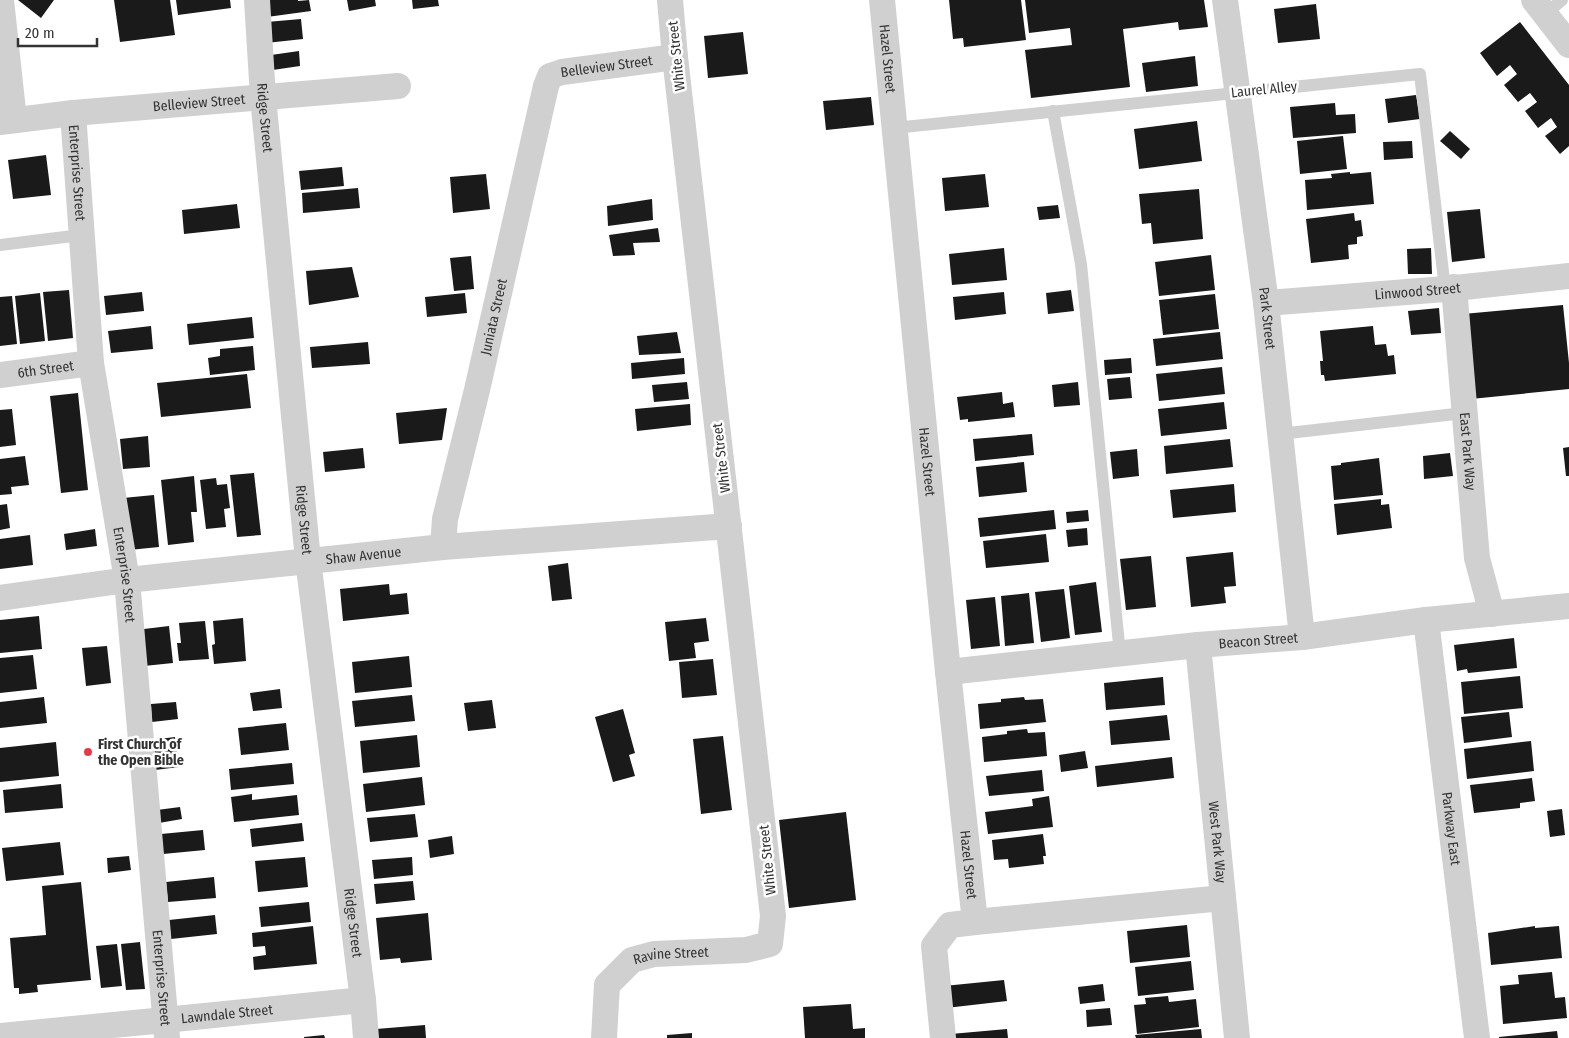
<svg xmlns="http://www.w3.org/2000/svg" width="1569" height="1038" font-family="'Fira Sans Condensed',sans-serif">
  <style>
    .building { fill: #1a1a1a }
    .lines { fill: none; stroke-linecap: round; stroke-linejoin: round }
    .service { stroke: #d0d0d0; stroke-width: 12 }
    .minor { stroke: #d0d0d0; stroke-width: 26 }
    .poi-dot { fill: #e63946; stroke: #fff; stroke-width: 2 }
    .labels { text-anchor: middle; stroke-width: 5; stroke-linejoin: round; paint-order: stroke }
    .street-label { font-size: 14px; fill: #333; stroke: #fff }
    .poi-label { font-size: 14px; font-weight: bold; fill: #333; stroke: #fff; text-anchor: start }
  </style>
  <rect width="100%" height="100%" fill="#fff"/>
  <g class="building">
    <path d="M 18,0 L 54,0 L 41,18 Z"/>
    <path d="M 114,0 L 170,0 L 175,35 L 120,42 Z"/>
    <path d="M 176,0 L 230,0 L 231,8 L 178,15 Z"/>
    <path d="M 265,0 L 298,0 L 298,1 L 309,0 L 311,11 L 267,17 Z"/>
    <path d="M 347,0 L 375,0 L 376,6 L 349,11 Z"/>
    <path d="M 412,0 L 438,0 L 439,6 L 413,9 Z"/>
    <path d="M 949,0 L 1021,0 L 1026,40 L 964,47 L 963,38 L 953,39 Z"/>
    <path d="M 1025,0 L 1204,0 L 1208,27 L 1179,30 L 1178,22 L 1123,29 L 1130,87 L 1031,98 L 1025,50 L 1072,45 L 1070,28 L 1029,33 Z"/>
    <path d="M 1316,4 L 1320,39 L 1278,43 L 1274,9 Z"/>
    <path d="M 301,19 L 303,39 L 257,44 L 255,23 Z"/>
    <path d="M 1520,22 L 1569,85 L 1569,146 L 1560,154 L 1545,136 L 1557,127 L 1551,118 L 1538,128 L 1525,111 L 1537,102 L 1530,93 L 1518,102 L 1504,85 L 1517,74 L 1510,65 L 1497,76 L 1480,53 Z"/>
    <path d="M 743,32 L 748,74 L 708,78 L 704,36 Z"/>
    <path d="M 299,51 L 300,66 L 259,72 L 257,57 Z"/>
    <path d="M 1195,56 L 1198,86 L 1146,92 L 1142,63 Z"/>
    <path d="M 1416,95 L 1420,119 L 1388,123 L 1385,99 Z"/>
    <path d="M 871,97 L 874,125 L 826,130 L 823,101 Z"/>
    <path d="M 1335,103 L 1336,115 L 1355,114 L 1356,133 L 1293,138 L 1290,107 Z"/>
    <path d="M 1197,121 L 1202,161 L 1139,169 L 1134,129 Z"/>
    <path d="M 1450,131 L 1470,149 L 1461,159 L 1440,141 Z"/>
    <path d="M 1343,136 L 1347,169 L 1300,174 L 1297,141 Z"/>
    <path d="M 1412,141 L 1413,158 L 1384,160 L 1383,142 Z"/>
    <path d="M 46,155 L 51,195 L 13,199 L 8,160 Z"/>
    <path d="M 342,167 L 344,186 L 301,190 L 299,171 Z"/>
    <path d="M 1350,172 L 1350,174 L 1371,172 L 1374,204 L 1307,210 L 1305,180 L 1332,178 L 1331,174 Z"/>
    <path d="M 486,174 L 490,209 L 453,213 L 450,177 Z"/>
    <path d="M 985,174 L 989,207 L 945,211 L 942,178 Z"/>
    <path d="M 358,188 L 360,208 L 303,213 L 302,193 Z"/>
    <path d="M 1199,189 L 1203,239 L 1153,244 L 1151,223 L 1142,224 L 1139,194 Z"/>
    <path d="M 652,199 L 653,220 L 608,226 L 607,206 Z"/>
    <path d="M 237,204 L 240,228 L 184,234 L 182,210 Z"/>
    <path d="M 1058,205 L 1060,218 L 1039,220 L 1037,207 Z"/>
    <path d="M 1480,209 L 1485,258 L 1452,262 L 1447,212 Z"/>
    <path d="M 1354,213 L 1355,221 L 1361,220 L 1363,236 L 1357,237 L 1357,244 L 1348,245 L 1349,259 L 1311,263 L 1306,219 Z"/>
    <path d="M 658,228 L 660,242 L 633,243 L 635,255 L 613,256 L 609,235 Z"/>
    <path d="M 1004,248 L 1007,280 L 952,285 L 949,254 Z"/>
    <path d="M 1431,248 L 1432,274 L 1408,274 L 1407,249 Z"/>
    <path d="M 1211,255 L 1215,290 L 1159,296 L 1155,262 Z"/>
    <path d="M 471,256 L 474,289 L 454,291 L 450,258 Z"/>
    <path d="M 352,267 L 359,297 L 309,305 L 306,271 Z"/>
    <path d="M 69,290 L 73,338 L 48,341 L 43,292 Z"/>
    <path d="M 1071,290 L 1074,311 L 1048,314 L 1046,293 Z"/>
    <path d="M 142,292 L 144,311 L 106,315 L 104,296 Z"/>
    <path d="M 1004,292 L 1006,314 L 955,320 L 953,297 Z"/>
    <path d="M 40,293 L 45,341 L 20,344 L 15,296 Z"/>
    <path d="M 465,293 L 467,313 L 427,317 L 425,297 Z"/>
    <path d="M 1215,294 L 1219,329 L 1163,335 L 1159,300 Z"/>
    <path d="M 12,296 L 17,344 L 0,346 L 0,297 Z"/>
    <path d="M 1563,305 L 1569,363 L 1569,389 L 1471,399 L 1463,314 Z"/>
    <path d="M 1439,308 L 1441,333 L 1411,335 L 1408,311 Z"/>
    <path d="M 252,317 L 254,338 L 189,345 L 187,324 Z"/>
    <path d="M 151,326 L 153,349 L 111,353 L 108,331 Z"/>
    <path d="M 1373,326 L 1375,345 L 1386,344 L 1388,356 L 1394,355 L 1396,374 L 1325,381 L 1324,375 L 1321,375 L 1320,361 L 1323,361 L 1320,331 Z"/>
    <path d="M 677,332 L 681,353 L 639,355 L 637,336 Z"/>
    <path d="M 1220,332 L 1223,359 L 1156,366 L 1153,339 Z"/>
    <path d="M 368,342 L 370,364 L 312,368 L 310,347 Z"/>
    <path d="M 253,346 L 255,370 L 210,375 L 208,358 L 220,356 L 220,349 Z"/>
    <path d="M 684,358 L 685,374 L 632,379 L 631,363 Z"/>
    <path d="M 1131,358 L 1132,373 L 1105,375 L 1104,360 Z"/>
    <path d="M 1222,367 L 1225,394 L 1159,401 L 1156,374 Z"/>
    <path d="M 247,374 L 251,408 L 161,417 L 157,383 Z"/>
    <path d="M 1130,377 L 1132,398 L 1109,400 L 1107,379 Z"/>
    <path d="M 687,382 L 689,399 L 654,402 L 652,385 Z"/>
    <path d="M 1078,382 L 1080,405 L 1054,407 L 1052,385 Z"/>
    <path d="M 1002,392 L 1003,404 L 1013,402 L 1015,417 L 968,422 L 968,419 L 960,420 L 957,397 Z"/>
    <path d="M 78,393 L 88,490 L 61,493 L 50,396 Z"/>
    <path d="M 1224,402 L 1227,429 L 1161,436 L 1158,409 Z"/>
    <path d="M 690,404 L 691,425 L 637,431 L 635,409 Z"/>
    <path d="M 447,408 L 442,440 L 399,444 L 396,413 Z"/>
    <path d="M 12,409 L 16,445 L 0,447 L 0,410 Z"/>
    <path d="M 1032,434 L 1034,455 L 975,461 L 973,439 Z"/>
    <path d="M 148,436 L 150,467 L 123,469 L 120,439 Z"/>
    <path d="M 1230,439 L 1233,467 L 1166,474 L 1164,446 Z"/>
    <path d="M 1569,447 L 1569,476 L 1566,476 L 1563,448 Z"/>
    <path d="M 363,448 L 365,468 L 325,472 L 323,452 Z"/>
    <path d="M 1137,449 L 1139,476 L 1113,479 L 1110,452 Z"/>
    <path d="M 1450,453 L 1453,476 L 1424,479 L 1423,456 Z"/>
    <path d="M 25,456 L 29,485 L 11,487 L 12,494 L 0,495 L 0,459 Z"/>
    <path d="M 1379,458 L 1383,495 L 1334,500 L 1331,466 L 1341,465 L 1341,463 Z"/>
    <path d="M 1024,462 L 1027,492 L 979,497 L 976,467 Z"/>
    <path d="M 254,473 L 261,535 L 237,537 L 230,475 Z"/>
    <path d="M 194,476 L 197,512 L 191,512 L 194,542 L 168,545 L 161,480 Z"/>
    <path d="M 216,478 L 217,485 L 227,484 L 230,508 L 224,509 L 226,527 L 206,529 L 200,480 Z"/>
    <path d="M 1234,484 L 1236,512 L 1173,518 L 1170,490 Z"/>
    <path d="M 154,495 L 159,547 L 129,550 L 123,498 Z"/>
    <path d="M 1381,499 L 1381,505 L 1389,504 L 1392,528 L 1337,535 L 1334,504 Z"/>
    <path d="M 7,504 L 10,528 L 0,530 L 0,505 Z"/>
    <path d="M 1054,510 L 1056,529 L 980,537 L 978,518 Z"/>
    <path d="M 1088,510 L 1089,521 L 1067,523 L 1066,512 Z"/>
    <path d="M 1087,528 L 1088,545 L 1068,547 L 1066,530 Z"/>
    <path d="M 95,529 L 97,546 L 66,550 L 64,534 Z"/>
    <path d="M 1046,534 L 1049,562 L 986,568 L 983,541 Z"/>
    <path d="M 30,535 L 33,565 L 0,569 L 0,539 Z"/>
    <path d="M 1233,552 L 1236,586 L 1224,587 L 1226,603 L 1191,607 L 1186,557 Z"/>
    <path d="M 1151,556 L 1156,607 L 1126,610 L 1120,559 Z"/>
    <path d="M 568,563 L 572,599 L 552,601 L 548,566 Z"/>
    <path d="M 1096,582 L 1102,632 L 1075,635 L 1069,586 Z"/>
    <path d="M 389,584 L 390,595 L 407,593 L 409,614 L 343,621 L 340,589 Z"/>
    <path d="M 1064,589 L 1070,638 L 1041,642 L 1035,592 Z"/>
    <path d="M 1029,593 L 1034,643 L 1005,646 L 1001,596 Z"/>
    <path d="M 995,597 L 1000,646 L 971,649 L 966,600 Z"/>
    <path d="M 39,616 L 42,649 L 0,653 L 0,620 Z"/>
    <path d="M 243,618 L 246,661 L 214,664 L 212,645 L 215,644 L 213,621 Z"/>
    <path d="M 706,618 L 709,641 L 694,643 L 696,658 L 669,661 L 665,622 Z"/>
    <path d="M 205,621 L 209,659 L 179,661 L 177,643 L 181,643 L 179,623 Z"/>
    <path d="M 169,626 L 173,663 L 144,666 L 144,629 Z"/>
    <path d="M 1514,638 L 1517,668 L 1468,673 L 1467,669 L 1457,671 L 1454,645 Z"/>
    <path d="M 107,646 L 111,683 L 86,686 L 82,648 Z"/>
    <path d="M 33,655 L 37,689 L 0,693 L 0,658 Z"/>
    <path d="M 409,656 L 412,687 L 355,693 L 352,662 Z"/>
    <path d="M 713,659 L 717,695 L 682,698 L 679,662 Z"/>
    <path d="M 1520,676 L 1523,708 L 1464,714 L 1461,682 Z"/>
    <path d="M 1163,677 L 1165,705 L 1106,710 L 1104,683 Z"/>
    <path d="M 280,689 L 282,708 L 253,711 L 250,693 Z"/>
    <path d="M 412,695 L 415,721 L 355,727 L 352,701 Z"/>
    <path d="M 44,697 L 47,723 L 0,728 L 0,702 Z"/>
    <path d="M 1024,697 L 1025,700 L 1043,699 L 1046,722 L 980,729 L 978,704 L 1001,702 L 1001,699 Z"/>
    <path d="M 492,700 L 496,728 L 468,731 L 464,703 Z"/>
    <path d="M 176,702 L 178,719 L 152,722 L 151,704 Z"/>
    <path d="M 623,709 L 635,753 L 629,755 L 635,776 L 613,782 L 595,717 Z"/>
    <path d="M 1509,712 L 1512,737 L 1464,743 L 1461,717 Z"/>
    <path d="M 1167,715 L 1170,740 L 1111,745 L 1109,721 Z"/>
    <path d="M 286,723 L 289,750 L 241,755 L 238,728 Z"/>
    <path d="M 1027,729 L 1028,733 L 1045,732 L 1047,756 L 984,762 L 982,737 L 1007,734 L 1007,731 Z"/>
    <path d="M 417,735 L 420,767 L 363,773 L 360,741 Z"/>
    <path d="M 723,736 L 732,810 L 701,814 L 693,739 Z"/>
    <path d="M 175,737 L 179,767 L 155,770 L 151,740 Z"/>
    <path d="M 1531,741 L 1534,771 L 1467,779 L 1464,749 Z"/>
    <path d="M 56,742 L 59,776 L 0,782 L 0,748 Z"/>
    <path d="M 1085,751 L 1088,768 L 1061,772 L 1059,755 Z"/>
    <path d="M 1172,757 L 1174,778 L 1097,787 L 1095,766 Z"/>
    <path d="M 292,763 L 294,784 L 231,790 L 229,769 Z"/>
    <path d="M 1042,770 L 1044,791 L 989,796 L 986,776 Z"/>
    <path d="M 422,777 L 425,805 L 366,812 L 363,784 Z"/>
    <path d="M 1532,778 L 1535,801 L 1520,803 L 1520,808 L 1474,813 L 1470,785 Z"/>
    <path d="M 61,784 L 63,808 L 5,813 L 3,790 Z"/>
    <path d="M 252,794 L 252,800 L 297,795 L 299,815 L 234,822 L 231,797 Z"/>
    <path d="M 1049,796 L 1053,827 L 988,834 L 985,812 L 1033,806 L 1032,799 Z"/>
    <path d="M 180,807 L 182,819 L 159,823 L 157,810 Z"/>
    <path d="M 1562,809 L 1565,835 L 1550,837 L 1547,811 Z"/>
    <path d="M 846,812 L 856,900 L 789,908 L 779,820 Z"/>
    <path d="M 415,814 L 418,837 L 370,842 L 367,818 Z"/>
    <path d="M 302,823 L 304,841 L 252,847 L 250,829 Z"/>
    <path d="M 203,830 L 205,850 L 163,854 L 161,834 Z"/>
    <path d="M 1043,834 L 1046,856 L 1043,856 L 1044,864 L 1009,868 L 1008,859 L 994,860 L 992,840 Z"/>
    <path d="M 452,836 L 454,854 L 430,858 L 428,840 Z"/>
    <path d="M 60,842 L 64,875 L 6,881 L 2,848 Z"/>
    <path d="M 129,856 L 131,870 L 108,873 L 107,858 Z"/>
    <path d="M 305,857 L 308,887 L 258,892 L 255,861 Z"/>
    <path d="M 412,857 L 413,875 L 374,879 L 372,860 Z"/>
    <path d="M 214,877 L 216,898 L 168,902 L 166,882 Z"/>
    <path d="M 413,881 L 415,900 L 376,904 L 374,884 Z"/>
    <path d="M 81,882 L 91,980 L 37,985 L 38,992 L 19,994 L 19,988 L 14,988 L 10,938 L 46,935 L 42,886 Z"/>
    <path d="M 309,902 L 311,922 L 261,927 L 259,907 Z"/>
    <path d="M 428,913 L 432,960 L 401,963 L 400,958 L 380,960 L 376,918 Z"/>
    <path d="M 215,915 L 217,934 L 171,939 L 169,920 Z"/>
    <path d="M 1187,925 L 1190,957 L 1130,963 L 1127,931 Z"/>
    <path d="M 313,926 L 317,964 L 254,970 L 253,957 L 266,955 L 265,946 L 253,947 L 252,933 Z"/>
    <path d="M 1535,926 L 1535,928 L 1559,926 L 1562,958 L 1491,965 L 1488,933 Z"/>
    <path d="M 140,942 L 145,989 L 126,990 L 121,944 Z"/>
    <path d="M 117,944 L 122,986 L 101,988 L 96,946 Z"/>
    <path d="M 1191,961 L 1194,990 L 1138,996 L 1135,967 Z"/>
    <path d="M 1552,972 L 1555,998 L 1565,997 L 1567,1018 L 1503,1024 L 1500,986 L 1519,984 L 1518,975 Z"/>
    <path d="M 1004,980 L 1007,1001 L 946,1008 L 944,986 Z"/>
    <path d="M 1103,984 L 1105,1001 L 1080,1004 L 1078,987 Z"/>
    <path d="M 1168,996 L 1169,1002 L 1196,999 L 1199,1027 L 1137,1034 L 1134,1005 L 1146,1004 L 1145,998 Z"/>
    <path d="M 851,1004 L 853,1029 L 865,1028 L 865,1038 L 805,1038 L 803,1007 Z"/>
    <path d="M 1110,1008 L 1112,1025 L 1087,1027 L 1086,1010 Z"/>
    <path d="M 425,1025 L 426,1038 L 377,1038 L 376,1029 Z"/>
    <path d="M 1007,1029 L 1008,1038 L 951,1038 L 951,1034 Z"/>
    <path d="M 1201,1029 L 1202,1038 L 1136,1038 L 1135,1035 Z"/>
    <path d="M 1557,1031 L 1558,1038 L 1499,1038 L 1499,1037 Z"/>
    <path d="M 692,1033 L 692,1038 L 667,1038 L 667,1035 Z"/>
    <path d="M 324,1035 L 325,1038 L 304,1038 L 304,1037 Z"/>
  </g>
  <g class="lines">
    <g class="service">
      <path d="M 1545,14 L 1562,0"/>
      <path d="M 1053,111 L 1081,264 L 1120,654"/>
      <path d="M 894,128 L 1420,74 L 1445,289"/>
      <path d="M 0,245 L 81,235"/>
      <path d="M 1280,434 L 1464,413"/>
    </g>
    <g class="minor">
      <path d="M 1,0 L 14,120"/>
      <path id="s1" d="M 257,0 L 263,97 L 308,560 L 363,1000 L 366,1038"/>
      <path id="s2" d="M 882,0 L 948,672 L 975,922 L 950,925 L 934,946 L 943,1038"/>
      <path id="s3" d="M 1225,0 L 1266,303 L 1302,637"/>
      <path d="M 1534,0 L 1569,45"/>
      <path id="s4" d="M 73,113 L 91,363 L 127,580 L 167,1038"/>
      <path id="s5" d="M 0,122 L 73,113 L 398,86"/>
      <path id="s6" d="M 1454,287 L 1477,558 L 1492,614"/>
      <path id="s7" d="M 1266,303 L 1445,289 L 1569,276"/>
      <path id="s8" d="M 0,375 L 91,363"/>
      <path id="s9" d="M 443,547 L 445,519 L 477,390 L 546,86 L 550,76 L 562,72 L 675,57"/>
      <path id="s10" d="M 0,598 L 127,580 L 443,547 L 729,526"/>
      <path id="s11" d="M 1426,620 L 1477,1038"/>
      <path id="s12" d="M 1198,645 L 1237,1038"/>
      <path id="s13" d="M 948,672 L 1198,645 L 1302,637 L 1426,620 L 1569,606"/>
      <path d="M 975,922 L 1223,898"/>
      <path id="s14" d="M 0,1036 L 165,1020 L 363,1000"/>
      <path id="s15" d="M 604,1038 L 607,985 L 632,960 L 654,954 L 746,950 L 770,944 L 773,916 L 675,57 L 670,0"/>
    </g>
  </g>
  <circle class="poi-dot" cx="88" cy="752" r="5"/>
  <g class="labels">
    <g class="street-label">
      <text transform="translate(676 56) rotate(-96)" y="5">White Street</text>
      <text dy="5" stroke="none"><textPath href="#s2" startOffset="59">Hazel Street</textPath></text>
      <text dy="5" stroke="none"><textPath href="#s9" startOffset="541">Belleview Street</textPath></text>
      <text transform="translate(1264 89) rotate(-6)" y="5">Laurel Alley</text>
      <text dy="5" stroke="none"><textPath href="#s5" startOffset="200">Belleview Street</textPath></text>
      <text dy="5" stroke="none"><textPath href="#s1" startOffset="118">Ridge Street</textPath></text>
      <text dy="5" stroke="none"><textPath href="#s4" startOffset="60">Enterprise Street</textPath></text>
      <text dy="5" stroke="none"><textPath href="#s7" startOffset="152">Linwood Street</textPath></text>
      <text dy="5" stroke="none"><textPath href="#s9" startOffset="236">Juniata Street</textPath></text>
      <text dy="5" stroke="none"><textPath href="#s3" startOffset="321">Park Street</textPath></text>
      <text dy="5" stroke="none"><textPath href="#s8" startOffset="46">6th Street</textPath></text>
      <text dy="5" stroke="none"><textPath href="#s6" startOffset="165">East Park Way</textPath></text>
      <text transform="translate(721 458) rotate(-97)" y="5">White Street</text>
      <text dy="5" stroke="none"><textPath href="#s2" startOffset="464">Hazel Street</textPath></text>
      <text dy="5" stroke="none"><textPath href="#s1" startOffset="522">Ridge Street</textPath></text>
      <text dy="5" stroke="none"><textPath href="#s10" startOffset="366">Shaw Avenue</textPath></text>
      <text dy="5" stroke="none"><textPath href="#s4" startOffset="465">Enterprise Street</textPath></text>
      <text dy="5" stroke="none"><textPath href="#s13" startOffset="312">Beacon Street</textPath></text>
      <text dy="5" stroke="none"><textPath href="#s11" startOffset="210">Parkway East</textPath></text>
      <text dy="5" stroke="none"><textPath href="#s12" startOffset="198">West Park Way</textPath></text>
      <text transform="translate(767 860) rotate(-96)" y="5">White Street</text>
      <text dy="5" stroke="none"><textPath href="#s2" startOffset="869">Hazel Street</textPath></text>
      <text dy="5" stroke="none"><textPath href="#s1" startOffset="928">Ridge Street</textPath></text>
      <text dy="5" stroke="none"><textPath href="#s15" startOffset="128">Ravine Street</textPath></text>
      <text dy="5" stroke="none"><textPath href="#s4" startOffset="870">Enterprise Street</textPath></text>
      <text dy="5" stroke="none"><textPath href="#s14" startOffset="228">Lawndale Street</textPath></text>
    </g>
    <g class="poi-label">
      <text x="98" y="749">First Church of<tspan x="98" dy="16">the Open Bible</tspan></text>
    </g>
  </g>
  <path d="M18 38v8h79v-8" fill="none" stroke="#333333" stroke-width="2.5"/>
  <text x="25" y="38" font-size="15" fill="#333333" stroke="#ffffff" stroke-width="4" paint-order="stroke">20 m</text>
</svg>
